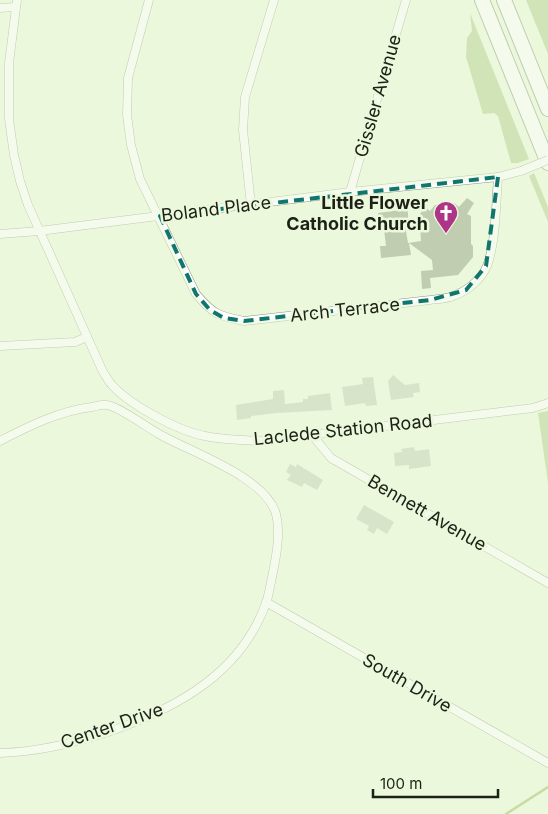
<svg xmlns="http://www.w3.org/2000/svg" width="548" height="814" font-family="Inter,sans-serif">
  <style>
    .green { fill: #b0cc89 }
    .lines { fill: none; stroke-linecap: round; stroke-linejoin: round }
    .stream { stroke: #98bc5e; stroke-width: 2.5 }
    .building { fill: #c1cdb1 }
    .street-casing { stroke: #8c987e; stroke-width: 9 }
    .highway-casing { stroke: #8c987e; stroke-width: 16 }
    .street { stroke: #fff; stroke-width: 8 }
    .highway { stroke: #fff; stroke-width: 14 }
    .street-bridge-casing { stroke: #8c987e; stroke-width: 9; stroke-linecap: butt }
    .street-bridge { stroke: #fff; stroke-width: 8 }
    .marked { fill: none; stroke: #0f766e; stroke-width: 4; stroke-dasharray: 10 6; stroke-linejoin: round }
    .labels { text-anchor: middle; stroke-width: 5; stroke-linejoin: round; paint-order: stroke }
    .street-label { font-size: 18px; fill: #1c2016; stroke: #ebf8dc }
    .poi-label { font-size: 18px; font-weight: bold; fill: #1c2016; stroke: #ebf8dc; text-anchor: end }
  </style>
  <rect width="100%" height="100%" fill="#ebf8dc"/>
  <g class="green">
    <path d="M 526,0 L 548,0 L 548,54 Z"/>
    <path d="M 470,13 L 529,159 L 518,163 L 511,163 L 498,116 L 494,113 L 483,114 L 466,57 L 467,38 L 472,31 Z"/>
    <path d="M 534,173 L 548,207 L 548,222 L 529,176 Z"/>
    <path d="M 548,411 L 548,483 L 538,413 Z"/>
  </g>
  <g class="lines">
    <path class="stream" d="M 506,814 L 548,787"/>
  </g>
  <g class="building">
    <path d="M 467,198 L 474,203 L 467,214 L 471,216 L 471,244 L 473,246 L 473,257 L 458,275 L 430,278 L 431,288 L 422,289 L 421,271 L 433,270 L 432,260 L 409,243 L 411,255 L 381,258 L 380,246 L 386,246 L 383,221 L 379,222 L 378,213 L 408,209 L 408,218 L 404,219 L 408,243 L 421,241 L 420,225 L 424,219 L 420,214 L 425,207 L 430,211 L 435,205 L 454,203 L 459,207 Z"/>
    <path d="M 393,375 L 405,385 L 419,383 L 420,392 L 413,393 L 414,397 L 391,400 L 388,381 Z"/>
    <path d="M 373,377 L 377,405 L 366,406 L 365,403 L 345,406 L 342,387 L 363,384 L 362,378 Z"/>
    <path d="M 284,390 L 285,404 L 303,402 L 303,399 L 308,399 L 308,396 L 330,393 L 332,410 L 277,413 L 251,416 L 251,418 L 237,420 L 236,405 L 273,399 L 273,391 Z"/>
    <path d="M 414,447 L 415,451 L 429,449 L 431,466 L 409,469 L 409,465 L 395,466 L 394,453 L 402,452 L 401,449 Z"/>
    <path d="M 290,464 L 296,467 L 297,464 L 323,480 L 317,490 L 304,483 L 302,487 L 287,480 L 291,475 L 286,472 Z"/>
    <path d="M 364,505 L 394,522 L 387,534 L 377,528 L 374,534 L 367,530 L 369,526 L 356,519 Z"/>
  </g>
  <g class="lines">
    <g class="street-casing">
      <g id="street">
        <path d="M 17,0 L 9,63 L 9,119 L 14,155 L 20,181 L 28,205 L 103,372 C 106,376 108,381 112,385 C 130,405 178,431 205,436 C 224,440 243,440 262,441 L 533,408 L 548,403"/>
        <path d="M 149,0 L 128,78 L 127,115 L 131,145 L 140,179 L 196,294 C 213,314 218,316 244,321 L 430,300 C 437,299 446,299 453,296 C 467,291 481,280 487,266 C 496,242 496,203 498,177"/>
        <path d="M 0,8 L 15,7"/>
        <path d="M 350,192 L 406,0"/>
        <path d="M 251,205 L 243,130 L 245,97 L 274,0"/>
        <path d="M 0,234 L 39,231 L 350,192 L 498,177 L 521,171"/>
        <path d="M 0,346 L 75,342 L 87,337"/>
        <path d="M 313,436 L 331,458 L 548,583"/>
        <path d="M 0,441 C 29,426 59,411 92,407 C 96,406 102,404 107,405 C 118,406 148,428 159,434 C 190,452 266,477 276,514 C 281,533 276,558 272,577 C 270,586 269,595 266,603 C 241,673 177,708 111,731 C 75,743 38,752 0,753"/>
        <path d="M 266,602 L 548,763"/>
      </g>
    </g>
    <g class="highway-casing">
      <g id="highway">
        <path d="M 482,0 L 548,163"/>
        <path d="M 504,0 L 548,109"/>
      </g>
    </g>
    <use href="#street" class="street"/>
    <use href="#highway" class="highway"/>
    <g class="street-bridge-casing">
      <path id="street-bridge" d="M 521,171 L 548,160"/>
    </g>
    <use href="#street-bridge" class="street-bridge"/>
  </g>
  <path d="M0 0H548V814H0ZM 498,177 L 486,266 L 466,290 L 430,300 L 244,321 L 224,318 L 210,310 L 196,294 L 160,216 Z" fill="#ebf8dc" fill-opacity=".55" fill-rule="evenodd"/>
  <path class="marked" d="M 498,177 L 486,266 L 466,290 L 430,300 L 244,321 L 224,318 L 210,310 L 196,294 L 160,216 Z"/>
  <defs>
    <g id="church-pin" transform="scale(1.25)"><path d="M0 17L-7.5 6A9.5 9.5 0 1 1 7.5 6Z" fill="#ae3488" stroke="#ebf8dc"/><path d="M-1.2-6h2.4v3.5h3.3v2.4h-3.3V6h-2.4V-.1h-3.3v-2.4h3.3Z" fill="#fff"/></g>
  </defs>
  <g fill-rule="evenodd">
    <use href="#church-pin" x="446" y="213"/>
  </g>
  <g class="labels">
    <g class="street-label">
      <text transform="translate(378 96) rotate(-74)" y="6">Gissler Avenue</text>
      <text transform="translate(216 209) rotate(-7)" y="6">Boland Place</text>
      <text transform="translate(345 310) rotate(-6)" y="6">Arch Terrace</text>
      <text transform="translate(343 430) rotate(-6)" y="6">Laclede Station Road</text>
      <text transform="translate(427 513) rotate(30)" y="6">Bennett Avenue</text>
      <text transform="translate(407 683) rotate(30)" y="6">South Drive</text>
      <text transform="translate(112 726) rotate(-19)" y="6">Center Drive</text>
    </g>
    <g class="poi-label">
      <text x="428" y="209">Little Flower<tspan x="428" dy="21">Catholic Church</tspan></text>
    </g>
  </g>
  <path d="M373 789v8h125v-8" fill="none" stroke="#1c2016" stroke-width="2.5"/>
  <text x="380" y="789" font-size="15" fill="#1c2016" stroke="#ebf8dc" stroke-width="4" paint-order="stroke">100 m</text>
</svg>
